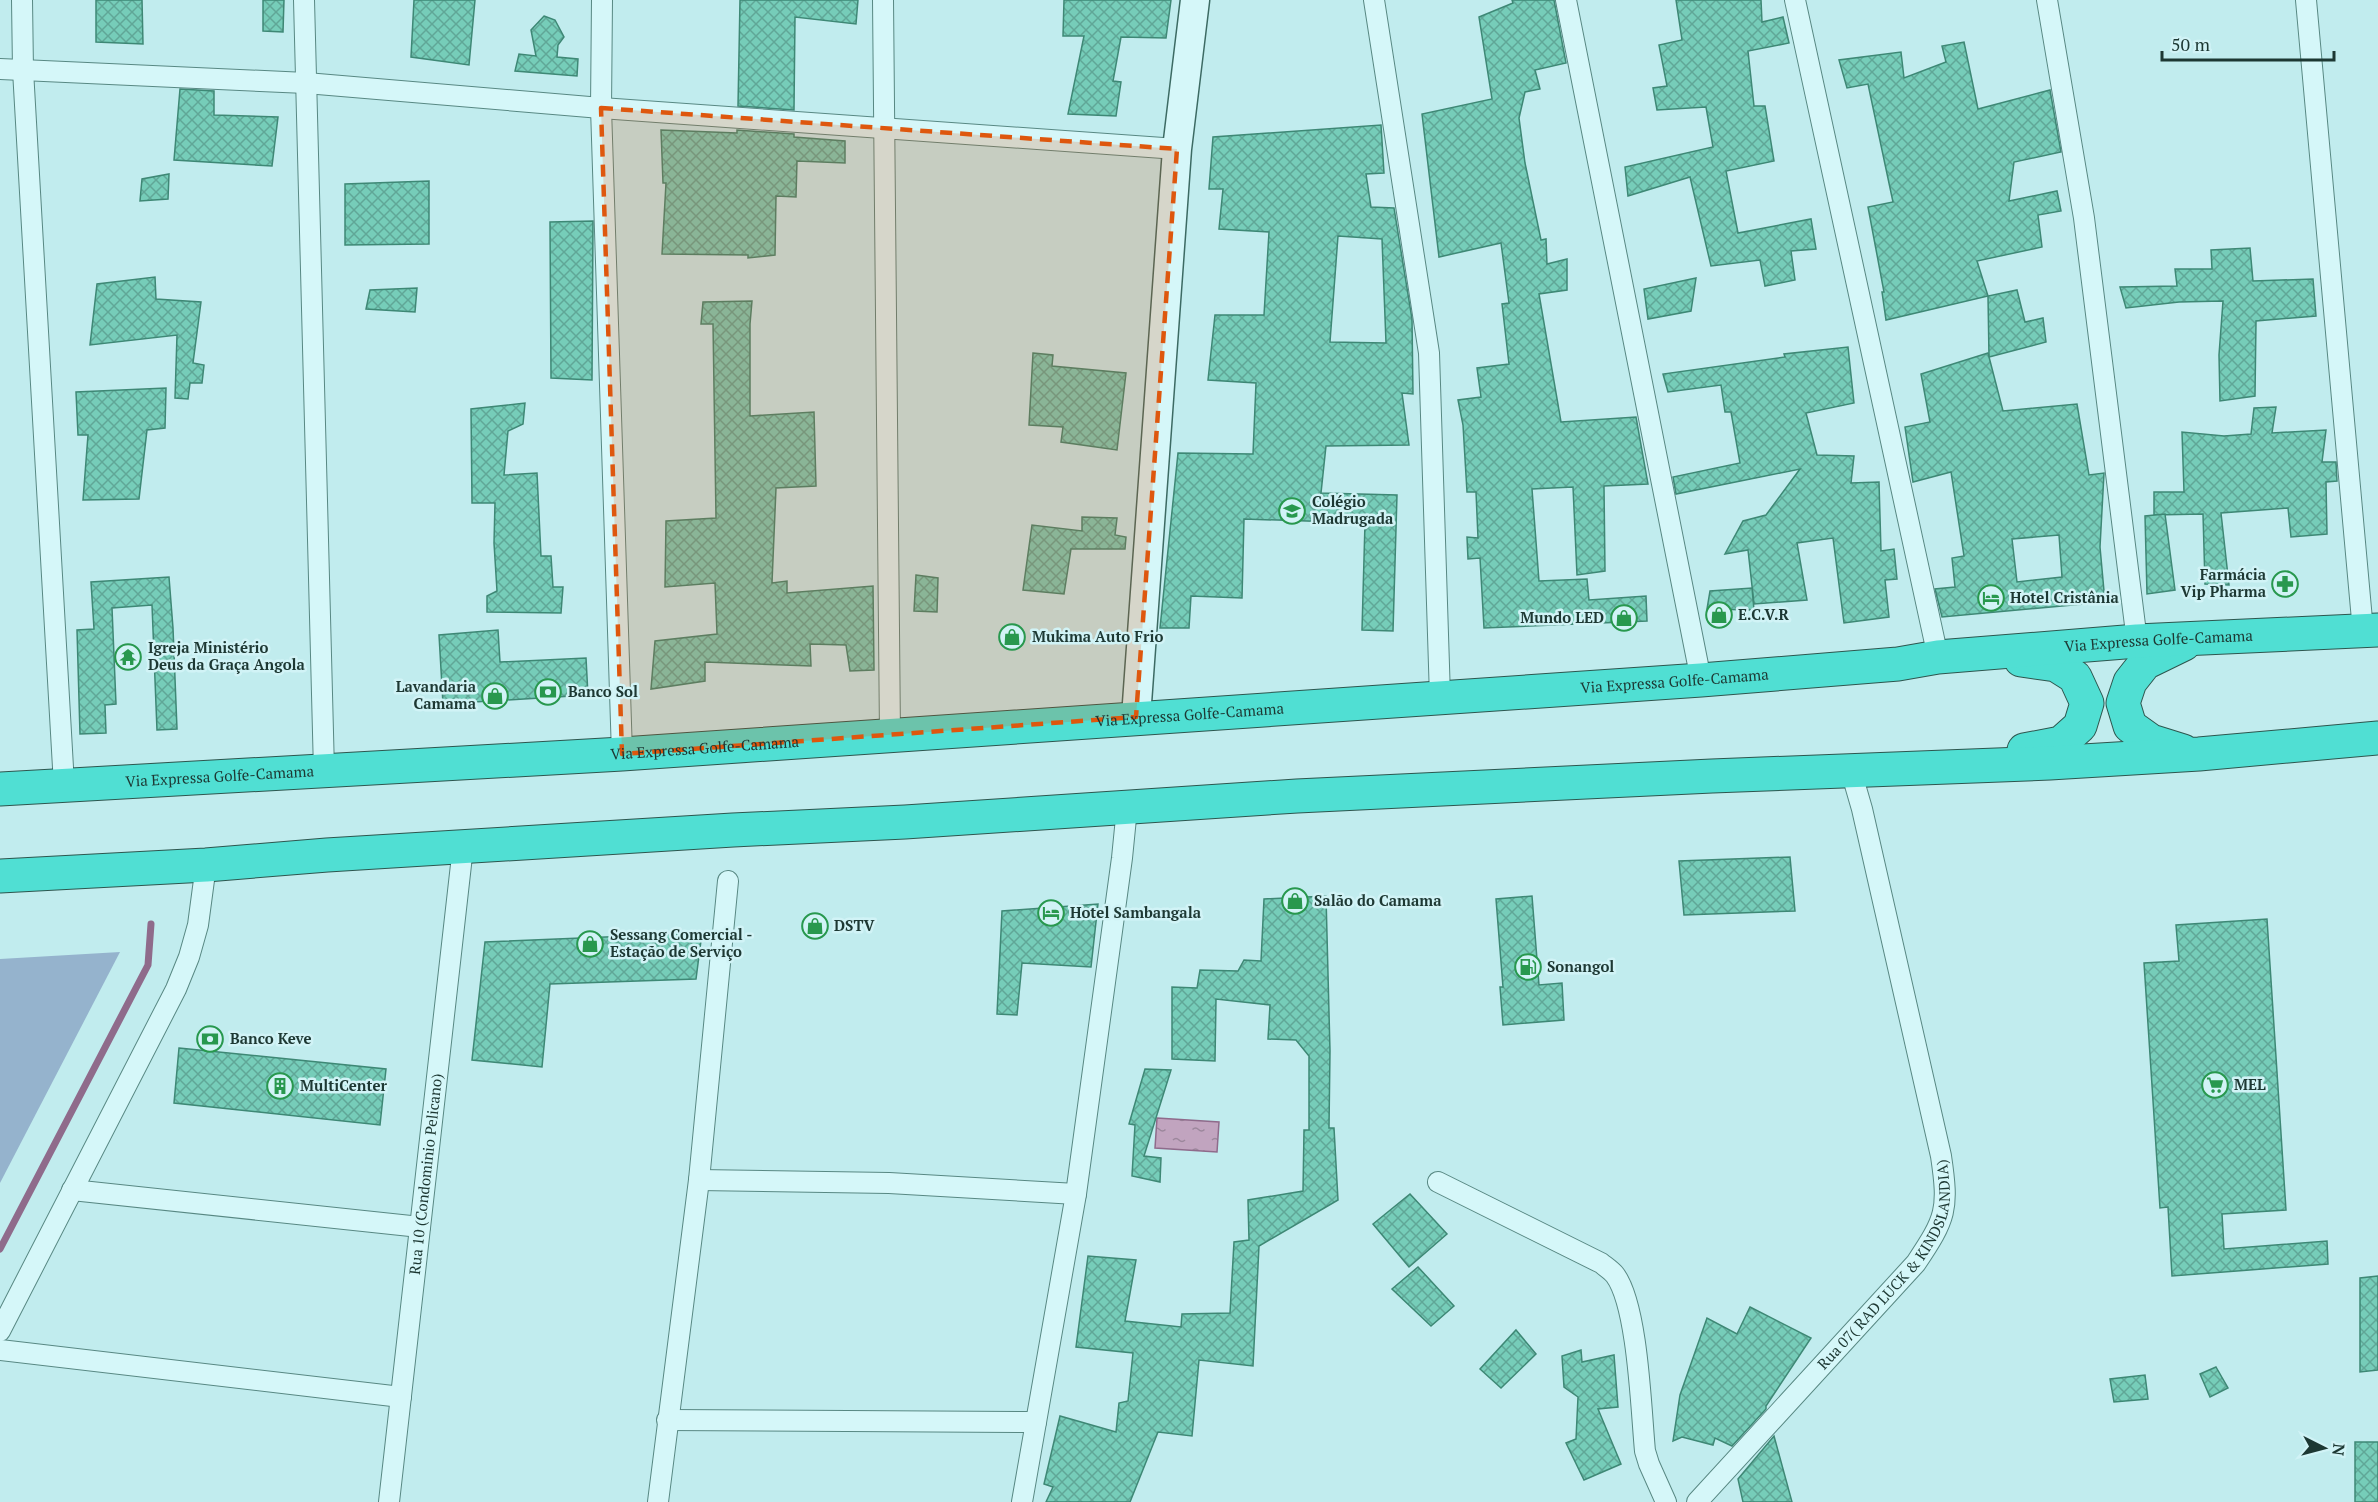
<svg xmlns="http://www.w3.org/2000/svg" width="2378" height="1502" font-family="'PT Serif',serif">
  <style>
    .green { fill: #95b3cd }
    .water { fill: url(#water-ripples); stroke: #8f6b8b; stroke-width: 1.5 }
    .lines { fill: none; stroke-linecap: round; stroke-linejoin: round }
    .stream { stroke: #8f6b8b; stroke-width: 7 }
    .building { fill: url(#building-cross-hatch); stroke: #3e8875; stroke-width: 1.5; fill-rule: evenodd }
    .street-casing { stroke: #588883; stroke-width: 22 }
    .secondary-casing { stroke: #3c6a63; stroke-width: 31 }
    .highway-casing { stroke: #2d564e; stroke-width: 35 }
    .street { stroke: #d5f7f9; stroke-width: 20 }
    .secondary { stroke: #d5f7f9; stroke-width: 28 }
    .highway { stroke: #50dfd3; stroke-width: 33 }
    .marked { fill: #de570e; fill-opacity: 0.2; stroke: #de570e; stroke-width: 4.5; stroke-dasharray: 12 8; stroke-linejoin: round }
    .labels { text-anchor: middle; stroke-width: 5; stroke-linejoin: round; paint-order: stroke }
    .poi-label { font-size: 15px; font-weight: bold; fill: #1d3833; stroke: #d1f3f6; text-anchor: start }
    .street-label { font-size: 15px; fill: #1d3833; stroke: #d1f3f6 }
  </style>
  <defs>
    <pattern id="water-ripples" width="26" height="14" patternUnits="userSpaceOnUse" patternTransform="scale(1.5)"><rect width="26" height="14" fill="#c1a4bf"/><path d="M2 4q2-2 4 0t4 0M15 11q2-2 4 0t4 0" fill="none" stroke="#9c879c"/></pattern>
    <pattern id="building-cross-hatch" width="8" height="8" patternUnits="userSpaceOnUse" patternTransform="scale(1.5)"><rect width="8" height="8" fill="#76cdb9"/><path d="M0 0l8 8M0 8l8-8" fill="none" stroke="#60a797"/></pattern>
  </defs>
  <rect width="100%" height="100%" fill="#c1ecee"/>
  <path class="green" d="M 120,952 L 0,1183 L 0,959 Z"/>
  <path class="water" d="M 1157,1118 L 1219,1122 L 1217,1152 L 1155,1148 Z"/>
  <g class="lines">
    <path class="stream" d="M 0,1249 L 148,965 L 151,924"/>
  </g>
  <g class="building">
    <path d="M 96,0 L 142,0 L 143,44 L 96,42 Z"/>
    <path d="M 263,0 L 284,0 L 283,32 L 263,31 Z"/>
    <path d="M 414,0 L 475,0 L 469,65 L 411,57 Z"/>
    <path d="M 740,0 L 858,0 L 856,24 L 795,17 L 794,110 L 738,106 Z"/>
    <path d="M 1064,0 L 1171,0 L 1166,38 L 1121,37 L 1113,81 L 1121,82 L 1116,116 L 1068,114 L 1084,36 L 1063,36 Z"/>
    <path d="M 1512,0 L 1554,0 L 1566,63 L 1535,70 L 1540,89 L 1525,92 L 1519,118 L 1525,163 L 1541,240 L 1546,239 L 1547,264 L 1567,259 L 1567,290 L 1539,294 L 1561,422 L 1636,417 L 1648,484 L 1604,486 L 1605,571 L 1577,575 L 1573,487 L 1532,489 L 1539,581 L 1587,579 L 1589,600 L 1646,596 L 1647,621 L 1484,628 L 1480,558 L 1468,559 L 1467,537 L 1478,538 L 1476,492 L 1467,492 L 1463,425 L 1458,400 L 1481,397 L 1477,368 L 1509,364 L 1502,304 L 1509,303 L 1501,243 L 1439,257 L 1422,114 L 1492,99 L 1479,17 L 1513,3 Z"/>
    <path d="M 1676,0 L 1761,0 L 1762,22 L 1783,17 L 1789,43 L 1748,51 L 1754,106 L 1765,106 L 1774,161 L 1726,171 L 1738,233 L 1811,219 L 1816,249 L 1791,251 L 1795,280 L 1765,286 L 1760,260 L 1711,266 L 1690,177 L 1628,196 L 1625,167 L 1713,147 L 1706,107 L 1657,110 L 1653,88 L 1667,86 L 1659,45 L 1682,40 Z"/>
    <path d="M 544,16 L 555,20 L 564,37 L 558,45 L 557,57 L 578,59 L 577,76 L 515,71 L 519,54 L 536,56 L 531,30 Z"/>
    <path d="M 1964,42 L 1978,109 L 2050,90 L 2061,152 L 2014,162 L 2009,201 L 2057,191 L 2061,211 L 2038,215 L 2042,247 L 1977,261 L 1988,296 L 1886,320 L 1882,292 L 1884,292 L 1868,207 L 1893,202 L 1868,84 L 1847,88 L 1839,60 L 1901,52 L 1904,78 L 1946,62 L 1942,46 Z"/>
    <path d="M 180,89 L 214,91 L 214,115 L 278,117 L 272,166 L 174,160 Z"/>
    <path d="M 1381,125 L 1384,173 L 1366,174 L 1371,207 L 1394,208 L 1412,319 L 1413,394 L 1402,393 L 1409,445 L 1326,446 L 1321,493 L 1397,495 L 1393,631 L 1362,630 L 1365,523 L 1244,519 L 1242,598 L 1191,596 L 1189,628 L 1160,628 L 1178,453 L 1253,454 L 1256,383 L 1208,380 L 1215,315 L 1264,315 L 1269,232 L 1219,229 L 1223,189 L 1209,189 L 1213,137 ZM 1338,236 L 1382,239 L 1386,343 L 1330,342 Z"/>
    <path d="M 661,130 L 737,133 L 737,130 L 794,134 L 794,137 L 845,141 L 845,163 L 797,161 L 796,197 L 776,196 L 775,255 L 748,258 L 748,255 L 662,254 L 666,183 L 663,183 Z"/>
    <path d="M 169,174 L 168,199 L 140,201 L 142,179 Z"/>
    <path d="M 429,181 L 429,244 L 345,245 L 345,184 Z"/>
    <path d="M 593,221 L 592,380 L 551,378 L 550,222 Z"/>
    <path d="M 2250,248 L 2253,281 L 2313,279 L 2316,316 L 2256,321 L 2255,396 L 2220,401 L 2219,355 L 2223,301 L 2179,302 L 2126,308 L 2120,287 L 2177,286 L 2175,269 L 2212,269 L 2211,250 Z"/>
    <path d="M 155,277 L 156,299 L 201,302 L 193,363 L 204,365 L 202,383 L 190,383 L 188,399 L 175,398 L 177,335 L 90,345 L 97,284 Z"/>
    <path d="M 1696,278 L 1691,311 L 1648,319 L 1644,289 Z"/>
    <path d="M 417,288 L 415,312 L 366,309 L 370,290 Z"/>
    <path d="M 2017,290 L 2025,322 L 2043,318 L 2046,342 L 1989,357 L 1988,296 Z"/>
    <path d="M 752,301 L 750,324 L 750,416 L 814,412 L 816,486 L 776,488 L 772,583 L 787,581 L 787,593 L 873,586 L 874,670 L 850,671 L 846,645 L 810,644 L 811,666 L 705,662 L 705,681 L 651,689 L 655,641 L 717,634 L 715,583 L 665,587 L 666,521 L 716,518 L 713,324 L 701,324 L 703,302 Z"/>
    <path d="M 1848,347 L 1854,403 L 1806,413 L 1817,455 L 1854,456 L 1851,483 L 1879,482 L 1881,551 L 1894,549 L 1897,579 L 1885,580 L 1889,617 L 1844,623 L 1833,538 L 1797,543 L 1807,600 L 1754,604 L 1748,550 L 1725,554 L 1743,521 L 1766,515 L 1800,469 L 1676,494 L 1673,477 L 1740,463 L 1731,412 L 1725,412 L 1721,385 L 1668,392 L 1663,374 L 1785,357 L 1784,354 Z"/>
    <path d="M 1033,353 L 1053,355 L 1052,366 L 1126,373 L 1117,450 L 1061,442 L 1063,427 L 1029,425 Z"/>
    <path d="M 1988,353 L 2003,411 L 2077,404 L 2089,475 L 2104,473 L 2100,547 L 2105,602 L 1942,617 L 1935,589 L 1955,587 L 1952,558 L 1964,556 L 1951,472 L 1913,482 L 1905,427 L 1930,422 L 1921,374 ZM 2059,535 L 2062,577 L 2017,582 L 2012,539 Z"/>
    <path d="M 166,388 L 165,428 L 147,430 L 139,499 L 83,500 L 88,435 L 78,435 L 76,392 Z"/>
    <path d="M 525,403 L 523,424 L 508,431 L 504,475 L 537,473 L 541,556 L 551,556 L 553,587 L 563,587 L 561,613 L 487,612 L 487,596 L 497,591 L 494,543 L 495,503 L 472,503 L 471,409 Z"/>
    <path d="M 2276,407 L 2272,433 L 2326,430 L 2322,462 L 2336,462 L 2337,481 L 2326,482 L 2327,534 L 2291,537 L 2288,508 L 2221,513 L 2229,585 L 2205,584 L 2203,514 L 2154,515 L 2154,492 L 2184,492 L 2182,432 L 2224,436 L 2251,434 L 2254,408 Z"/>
    <path d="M 2165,514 L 2175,590 L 2147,594 L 2145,516 Z"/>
    <path d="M 1082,517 L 1117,518 L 1115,535 L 1126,537 L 1125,549 L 1071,549 L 1064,594 L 1023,590 L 1032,525 L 1082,531 Z"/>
    <path d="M 916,575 L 938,578 L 937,612 L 914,611 Z"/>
    <path d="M 169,577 L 173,628 L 177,729 L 157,730 L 152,605 L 112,608 L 116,704 L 105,705 L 106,733 L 80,734 L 77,630 L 94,629 L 91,582 Z"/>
    <path d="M 1752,588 L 1754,610 L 1707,609 L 1710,591 Z"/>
    <path d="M 498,630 L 500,662 L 586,658 L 588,695 L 443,704 L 439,635 Z"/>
    <path d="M 1790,857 L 1795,911 L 1684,915 L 1679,861 Z"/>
    <path d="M 1326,896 L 1330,1051 L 1329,1128 L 1334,1128 L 1338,1200 L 1259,1246 L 1253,1366 L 1199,1360 L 1192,1436 L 1158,1432 L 1130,1502 L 1046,1502 L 1053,1487 L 1044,1484 L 1060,1416 L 1116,1432 L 1119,1403 L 1128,1401 L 1133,1353 L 1076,1347 L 1088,1256 L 1136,1260 L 1125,1321 L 1181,1327 L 1182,1314 L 1230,1313 L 1234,1242 L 1249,1240 L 1248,1200 L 1303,1191 L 1304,1130 L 1309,1130 L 1309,1056 L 1296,1040 L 1268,1039 L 1270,1005 L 1216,999 L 1215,1061 L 1172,1059 L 1172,987 L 1197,988 L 1200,970 L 1238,971 L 1244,960 L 1261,961 L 1264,899 Z"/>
    <path d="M 1532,896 L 1539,985 L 1562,983 L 1564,1020 L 1503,1025 L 1500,987 L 1503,987 L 1496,899 Z"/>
    <path d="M 1098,904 L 1091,967 L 1022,963 L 1017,1015 L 997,1014 L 1002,911 Z"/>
    <path d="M 2267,919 L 2286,1210 L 2222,1214 L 2224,1249 L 2327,1241 L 2328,1264 L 2172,1276 L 2168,1207 L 2160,1208 L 2144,963 L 2179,961 L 2176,925 Z"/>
    <path d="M 702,933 L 696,979 L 550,984 L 542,1067 L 472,1060 L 485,942 Z"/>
    <path d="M 179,1048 L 386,1069 L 380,1125 L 174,1103 Z"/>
    <path d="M 1145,1069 L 1171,1070 L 1144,1156 L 1161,1158 L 1160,1182 L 1132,1176 L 1135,1125 L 1129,1124 Z"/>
    <path d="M 1410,1194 L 1447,1234 L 1409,1267 L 1373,1224 Z"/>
    <path d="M 1418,1267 L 1454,1306 L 1431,1326 L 1392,1289 Z"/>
    <path d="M 2378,1276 L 2378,1370 L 2360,1372 L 2360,1278 Z"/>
    <path d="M 1750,1307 L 1811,1338 L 1766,1406 L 1766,1409 L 1732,1446 L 1715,1438 L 1713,1445 L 1682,1437 L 1673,1441 L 1680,1395 L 1707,1318 L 1737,1334 Z"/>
    <path d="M 1516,1330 L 1536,1354 L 1501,1388 L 1480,1369 Z"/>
    <path d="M 1581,1350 L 1582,1362 L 1614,1355 L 1618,1407 L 1598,1409 L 1621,1464 L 1584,1480 L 1566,1443 L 1576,1439 L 1578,1397 L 1564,1387 L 1562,1356 Z"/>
    <path d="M 2216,1367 L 2228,1388 L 2210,1397 L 2200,1374 Z"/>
    <path d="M 2145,1375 L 2148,1399 L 2114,1402 L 2110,1379 Z"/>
    <path d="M 1774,1436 L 1792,1502 L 1743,1502 L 1738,1479 Z"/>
    <rect x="2355" y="1442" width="23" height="60"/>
  </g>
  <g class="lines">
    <g class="street-casing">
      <g id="street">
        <path d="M 22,0 L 23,70 L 64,785"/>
        <path d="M 304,0 L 324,771"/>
        <path d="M 602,0 L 601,108 L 622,754"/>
        <path d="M 883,0 L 890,735"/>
        <path d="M 1374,0 L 1429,353 L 1440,697"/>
        <path d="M 1566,0 L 1701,680"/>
        <path d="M 1795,0 L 1938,657"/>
        <path d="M 2047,0 L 2084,218 L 2137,641"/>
        <path d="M 2306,0 L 2363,631"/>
        <path d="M 0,69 L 306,83 L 601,108 L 1177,149"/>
        <path d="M 699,1180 L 889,1183 L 1076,1194"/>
        <path d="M 1438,1182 L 1601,1263 C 1606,1267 1612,1271 1615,1275 C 1638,1306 1641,1410 1645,1451 L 1649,1464 L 1666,1502"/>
        <path d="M 72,1190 L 420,1227"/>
        <path d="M 0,1331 L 176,989 L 189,957 L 198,925 L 206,865"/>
        <path d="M 0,1350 L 401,1397"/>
        <path d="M 667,1420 L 1036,1422"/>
        <path id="s1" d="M 389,1502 L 463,847"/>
        <path d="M 658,1502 L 699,1180 L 728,881"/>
        <path d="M 1022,1502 L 1076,1194 L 1122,858 L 1127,808"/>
        <path id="s2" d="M 1697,1502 L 1916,1263 C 1946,1218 1949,1210 1941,1156 L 1862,809 L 1851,771"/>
      </g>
    </g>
    <g class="secondary-casing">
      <path id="secondary" d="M 1136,717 L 1177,149 L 1195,0"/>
    </g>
    <g class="highway-casing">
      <g id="highway">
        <path d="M 2021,660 L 2056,665 L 2075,677 L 2087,703 L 2080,726 L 2061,743 L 2024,750"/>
        <path d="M 2183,751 L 2151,741 L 2130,726 L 2123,703 L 2130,682 L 2145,663 L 2184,644"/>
        <path id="s3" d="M 0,789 L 622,754 L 1701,680 L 1898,664 L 1938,657 L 2137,641 L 2378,630"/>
        <path d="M 0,876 L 206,865 L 327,855 L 733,830 L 905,822 L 1297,796 L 1712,776 L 2050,763 L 2199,754 L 2378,738"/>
      </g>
    </g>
    <use href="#street" class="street"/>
    <use href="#secondary" class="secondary"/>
    <use href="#highway" class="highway"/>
  </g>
  <path class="marked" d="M 601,108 L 1177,149 L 1136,717 L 622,754 Z"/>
  <defs>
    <g id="university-ring" transform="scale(1.35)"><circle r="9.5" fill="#d1f3f6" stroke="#28984e" stroke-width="1.5"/><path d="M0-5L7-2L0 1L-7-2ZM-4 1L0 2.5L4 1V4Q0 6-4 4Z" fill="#28984e"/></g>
    <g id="pharmacy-ring" transform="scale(1.35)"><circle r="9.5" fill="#d1f3f6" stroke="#28984e" stroke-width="1.5"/><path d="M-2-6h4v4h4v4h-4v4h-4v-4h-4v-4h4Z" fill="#28984e"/></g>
    <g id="hotel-ring" transform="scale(1.35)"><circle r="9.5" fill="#d1f3f6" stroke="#28984e" stroke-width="1.5"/><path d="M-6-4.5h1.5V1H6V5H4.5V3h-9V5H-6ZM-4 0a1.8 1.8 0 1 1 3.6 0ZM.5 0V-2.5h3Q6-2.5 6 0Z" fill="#28984e"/></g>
    <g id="shop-ring" transform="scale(1.35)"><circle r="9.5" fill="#d1f3f6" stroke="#28984e" stroke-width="1.5"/><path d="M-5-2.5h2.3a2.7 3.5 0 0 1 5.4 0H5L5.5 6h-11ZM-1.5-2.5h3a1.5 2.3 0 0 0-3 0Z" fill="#28984e"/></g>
    <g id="temple-ring" transform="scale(1.35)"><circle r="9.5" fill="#d1f3f6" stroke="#28984e" stroke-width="1.5"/><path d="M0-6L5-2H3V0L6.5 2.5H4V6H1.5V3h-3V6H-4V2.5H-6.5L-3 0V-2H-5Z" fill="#28984e"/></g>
    <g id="bank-ring" transform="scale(1.35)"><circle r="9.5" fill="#d1f3f6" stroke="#28984e" stroke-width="1.5"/><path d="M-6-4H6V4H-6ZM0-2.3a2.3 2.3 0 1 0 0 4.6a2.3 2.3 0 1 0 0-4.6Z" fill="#28984e"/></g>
    <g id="fuel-ring" transform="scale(1.35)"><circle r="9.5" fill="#d1f3f6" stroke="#28984e" stroke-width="1.5"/><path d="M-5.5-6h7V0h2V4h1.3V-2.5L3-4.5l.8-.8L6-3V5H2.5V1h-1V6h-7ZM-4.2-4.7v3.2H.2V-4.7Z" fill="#28984e"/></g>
    <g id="supermarket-ring" transform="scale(1.35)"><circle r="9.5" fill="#d1f3f6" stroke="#28984e" stroke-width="1.5"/><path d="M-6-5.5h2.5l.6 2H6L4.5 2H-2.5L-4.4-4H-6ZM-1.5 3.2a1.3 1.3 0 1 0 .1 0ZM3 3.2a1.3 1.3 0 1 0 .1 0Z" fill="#28984e"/></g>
    <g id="building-ring" transform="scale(1.35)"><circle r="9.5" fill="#d1f3f6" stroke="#28984e" stroke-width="1.5"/><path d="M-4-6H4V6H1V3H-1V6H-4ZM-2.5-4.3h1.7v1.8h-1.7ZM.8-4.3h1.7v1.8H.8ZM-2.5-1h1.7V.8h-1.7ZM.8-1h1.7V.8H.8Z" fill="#28984e"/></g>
  </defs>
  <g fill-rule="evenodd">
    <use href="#university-ring" x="1292" y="511"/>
    <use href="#pharmacy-ring" x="2285" y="584"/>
    <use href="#hotel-ring" x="1991" y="598"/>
    <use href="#shop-ring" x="1719" y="615"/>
    <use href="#shop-ring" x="1624" y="618"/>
    <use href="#shop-ring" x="1012" y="637"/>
    <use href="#temple-ring" x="128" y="657"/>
    <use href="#bank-ring" x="548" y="692"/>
    <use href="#shop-ring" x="495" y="696"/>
    <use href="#shop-ring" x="1295" y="901"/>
    <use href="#hotel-ring" x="1051" y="913"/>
    <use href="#shop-ring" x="815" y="926"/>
    <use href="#shop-ring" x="590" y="944"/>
    <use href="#fuel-ring" x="1528" y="967"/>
    <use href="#bank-ring" x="210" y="1039"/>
    <use href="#supermarket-ring" x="2215" y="1085"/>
    <use href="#building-ring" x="280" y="1086"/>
  </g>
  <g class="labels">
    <g class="poi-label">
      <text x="1312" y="507">Colégio<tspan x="1312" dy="17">Madrugada</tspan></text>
      <text x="2266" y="580" text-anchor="end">Farmácia<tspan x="2266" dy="17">Vip Pharma</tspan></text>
      <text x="2010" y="603">Hotel Cristânia</text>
      <text x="1738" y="620">E.C.V.R</text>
      <text x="1604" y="623" text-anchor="end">Mundo LED</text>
      <text x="1032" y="642">Mukima Auto Frio</text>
      <text x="148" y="653">Igreja Ministério<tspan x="148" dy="17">Deus da Graça Angola</tspan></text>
      <text x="476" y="692" text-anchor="end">Lavandaria<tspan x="476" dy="17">Camama</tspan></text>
      <text x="568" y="697">Banco Sol</text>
      <text x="1314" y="906">Salão do Camama</text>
      <text x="1070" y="918">Hotel Sambangala</text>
      <text x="834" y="931">DSTV</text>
      <text x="610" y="940">Sessang Comercial -<tspan x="610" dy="17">Estação de Serviço</tspan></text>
      <text x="1547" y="972">Sonangol</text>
      <text x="230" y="1044">Banco Keve</text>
      <text x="2234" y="1090">MEL</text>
      <text x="300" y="1091">MultiCenter</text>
    </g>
    <g class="street-label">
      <text dy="5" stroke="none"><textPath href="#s3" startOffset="2164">Via Expressa Golfe-Camama</textPath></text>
      <text dy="5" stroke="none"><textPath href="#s3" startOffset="1678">Via Expressa Golfe-Camama</textPath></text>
      <text dy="5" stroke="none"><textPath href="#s3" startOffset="1192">Via Expressa Golfe-Camama</textPath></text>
      <text dy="5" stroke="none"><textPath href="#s3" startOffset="706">Via Expressa Golfe-Camama</textPath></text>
      <text dy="5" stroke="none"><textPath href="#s3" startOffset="220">Via Expressa Golfe-Camama</textPath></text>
      <text dy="5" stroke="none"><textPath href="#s1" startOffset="330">Rua 10 (Condominio Pelicano)</textPath></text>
      <text dy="5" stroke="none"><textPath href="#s2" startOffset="309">Rua 07( RAD LUCK &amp; KINDSLANDIA)</textPath></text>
    </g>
  </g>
  <g transform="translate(2324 1448) rotate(96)" stroke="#d1f3f6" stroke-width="4.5" paint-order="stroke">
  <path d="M0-4.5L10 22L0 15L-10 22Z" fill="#1d3833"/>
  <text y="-9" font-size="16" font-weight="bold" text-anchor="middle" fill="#1d3833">N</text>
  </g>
  <path d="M2162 51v9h172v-9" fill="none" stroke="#1d3833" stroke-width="3"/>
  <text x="2171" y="51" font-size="18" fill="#1d3833" stroke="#d1f3f6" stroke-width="4.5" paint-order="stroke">50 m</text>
</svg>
